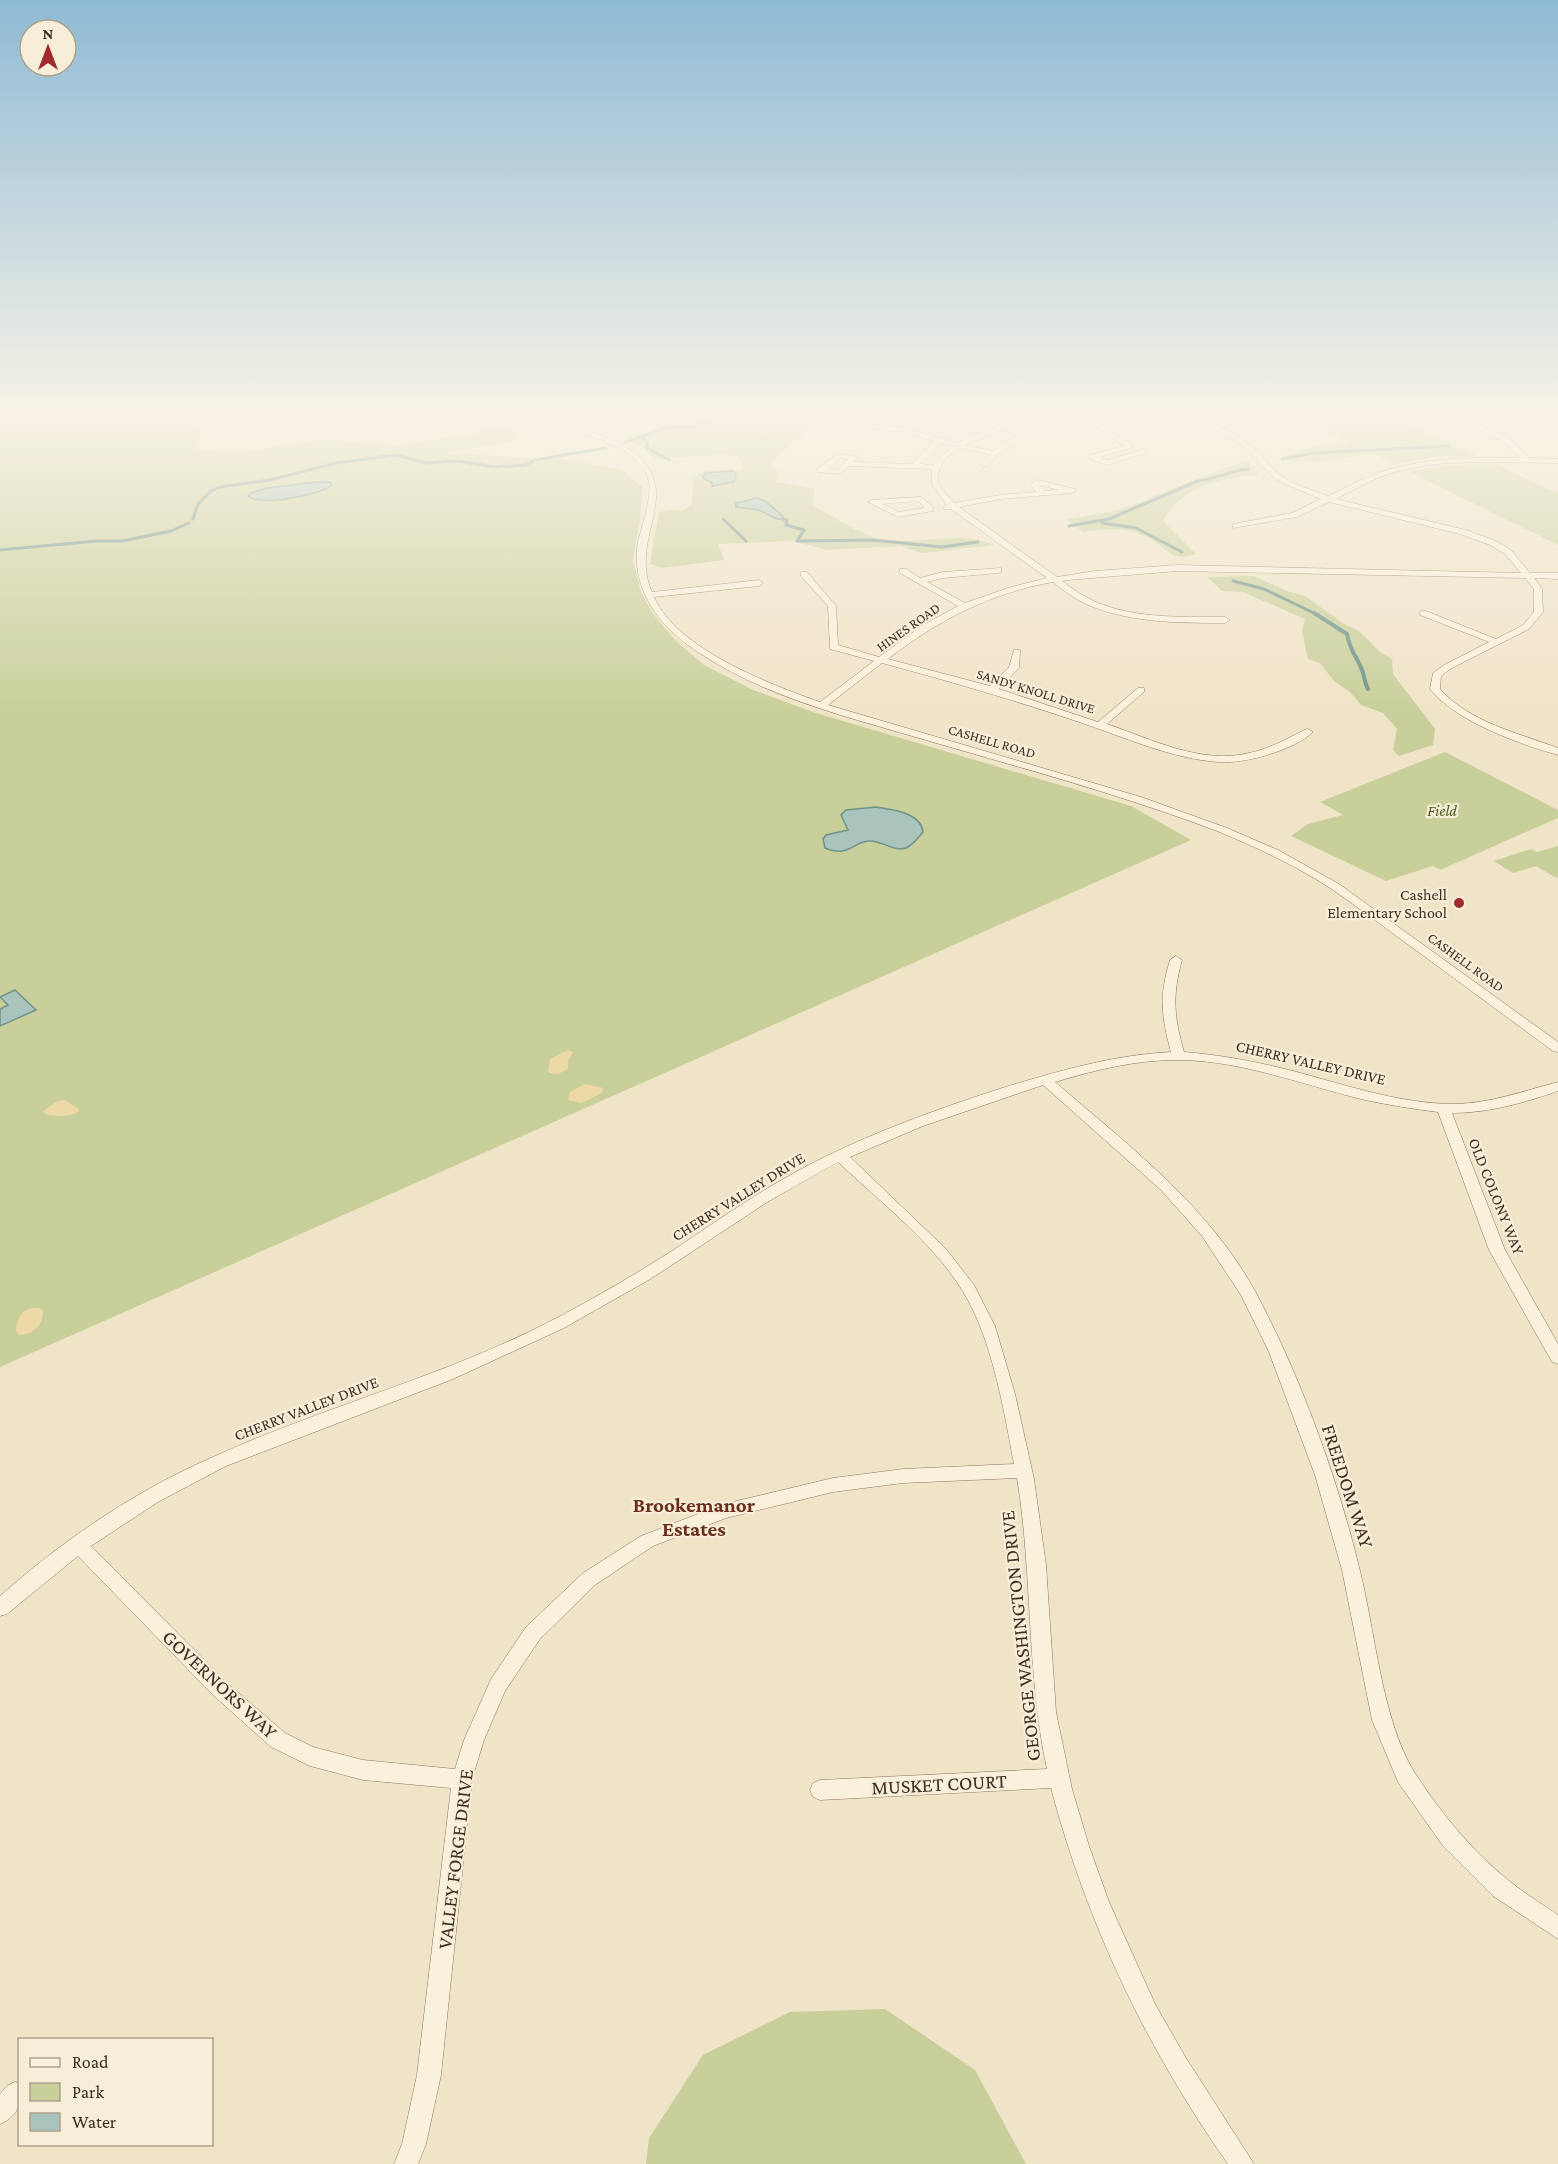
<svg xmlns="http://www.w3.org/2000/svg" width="1558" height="2164" font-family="'Crimson Pro',serif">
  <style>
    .green { fill: #c9cf9b }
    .sand { fill: #ecd9a5 }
    .water { fill: #a9c4bc; stroke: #6f938a; stroke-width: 1.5 }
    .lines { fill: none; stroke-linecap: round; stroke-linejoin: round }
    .stream-far1 { stroke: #6f938a; stroke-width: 3 }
    .stream { stroke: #6f938a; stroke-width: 4 }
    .minor-casing { stroke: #8d765c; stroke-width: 1 }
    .minor { fill: #faf1dc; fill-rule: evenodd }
    .poi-dot { fill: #9e2a2b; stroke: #f7eed8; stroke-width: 2 }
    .labels { text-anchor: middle; stroke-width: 4.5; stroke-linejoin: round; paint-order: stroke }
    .far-street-label { font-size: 14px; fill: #3d2e20; stroke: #f7eed8 }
    .park-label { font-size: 16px; font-style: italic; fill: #4d5a26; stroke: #f7eed8 }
    .poi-label { font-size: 16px; fill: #3d2e20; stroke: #f7eed8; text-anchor: end }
    .street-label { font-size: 16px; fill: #3d2e20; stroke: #f7eed8 }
    .near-street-label { font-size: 20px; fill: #3d2e20; stroke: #f7eed8 }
    .near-neighbourhood-label { font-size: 21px; font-weight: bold; fill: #6b2e1e; stroke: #f7eed8 }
  </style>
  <rect width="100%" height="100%" fill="#f0e4c8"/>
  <g class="green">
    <path d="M 0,411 L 175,411 L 198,420 L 201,438 L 195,448 L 232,453 L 327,439 L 400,446 L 494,429 L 522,433 L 512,442 L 442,453 L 569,460 L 622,470 L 642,487 L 640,519 L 633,560 L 641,592 L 653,614 L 675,640 L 704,665 L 753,690 L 816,713 L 1131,806 L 1191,840 L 0,1367 Z"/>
    <path d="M 633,411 L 832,411 L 781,452 L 771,464 L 780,474 L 776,482 L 815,489 L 812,505 C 831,515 869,540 888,541 C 926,544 957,530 994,545 L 922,553 L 900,546 L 827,550 L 793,541 L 718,544 L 724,560 L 663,568 L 650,564 L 659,512 L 670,510 L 682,511 L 692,504 L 693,479 L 703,471 L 741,469 L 743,466 L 739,456 L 720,455 L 654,459 C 647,447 630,441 618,438 L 663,426 Z"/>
    <path d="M 1287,411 L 1377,411 L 1478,456 L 1439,456 L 1395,464 L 1372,453 L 1321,462 L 1286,461 L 1284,456 L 1320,445 L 1350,443 Z"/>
    <path d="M 1249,461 L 1259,475 C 1224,476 1180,487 1163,521 L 1196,554 C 1170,563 1168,547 1147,537 C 1126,527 1105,528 1083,532 L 1066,519 C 1088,516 1110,513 1130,506 C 1171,491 1207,471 1249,461 Z"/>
    <path d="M 1494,464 L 1558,493 L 1558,545 L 1410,472 L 1448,465 Z"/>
    <path d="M 1254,576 L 1287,591 L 1305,596 L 1346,625 L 1359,631 L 1380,652 L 1392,659 L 1393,674 L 1435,729 L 1433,745 L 1399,756 L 1393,750 L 1397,729 L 1383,713 L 1361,705 L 1350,692 L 1334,681 L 1320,663 L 1308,659 L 1302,631 L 1305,619 L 1243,592 L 1222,591 L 1207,577 Z"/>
    <path d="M 1445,752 L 1558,810 L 1558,818 L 1440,870 L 1433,866 L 1386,881 L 1291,836 L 1308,824 L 1343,815 L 1320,802 Z"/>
    <path d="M 1558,846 L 1558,877 L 1556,878 L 1536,866 L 1513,873 L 1494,861 L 1531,849 L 1537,852 Z"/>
    <path d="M 885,2009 L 975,2070 L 1026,2164 L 646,2164 L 649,2138 L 703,2055 L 790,2012 Z"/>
  </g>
  <g class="sand">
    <path d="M 568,1050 L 573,1052 L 568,1061 L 568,1069 L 558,1074 L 550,1073 L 548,1071 L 550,1059 Z"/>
    <path d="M 585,1084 L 603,1088 L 602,1093 L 582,1103 L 568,1100 L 570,1092 Z"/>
    <path d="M 65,1100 L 79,1109 L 79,1111 C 70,1118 54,1116 45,1114 L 43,1111 L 58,1101 Z"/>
    <path d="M 40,1308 L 43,1310 C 43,1326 34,1334 19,1335 L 16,1331 C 18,1315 22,1307 40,1308 Z"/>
  </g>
  <g class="water">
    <path d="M 733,471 L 736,475 L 734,482 L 712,486 L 712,483 L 703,478 L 705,473 Z"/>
    <path d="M 316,482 L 331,482 L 331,486 C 318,495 260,507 248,496 L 251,493 L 267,488 Z"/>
    <path d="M 757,498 L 765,501 L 783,516 L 783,519 L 777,519 L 759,510 L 736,507 L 736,503 Z"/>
    <path d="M 876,807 C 892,810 921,812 923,832 C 919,837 911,846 906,848 C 894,852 881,840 869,841 C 852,842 849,858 825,848 L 823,839 L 826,835 L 848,830 L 841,815 L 846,810 Z"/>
    <path d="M 15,990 L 36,1010 L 0,1026 L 0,1009 L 8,1005 L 0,997 Z"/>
  </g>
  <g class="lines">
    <g class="stream-far1">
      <path d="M 642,438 L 648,443 L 646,447 L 669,460"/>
      <path d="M 625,442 L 670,427 L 695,427 L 707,423 L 699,420 L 707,417 L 727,418 L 755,411"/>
      <path d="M 1282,459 L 1314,453 L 1448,446"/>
      <path d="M 193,519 L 198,504 L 211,491 L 220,487 L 270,480 L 336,463 L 396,455 L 425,463 L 457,461 L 495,467 L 526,465 L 535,460 L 605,448"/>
      <path d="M 723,519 L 746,541"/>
      <path d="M 783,519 L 787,520 L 786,525 L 804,530 L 797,541 L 873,540 L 942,547 L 978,542"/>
      <path d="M 1102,523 L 1136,528 L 1182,552"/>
      <path d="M 1069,526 L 1109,519 L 1198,481 C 1215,479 1229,471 1248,469"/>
      <path d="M 0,550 L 96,541 L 122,541 L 171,531 L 189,523"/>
      <path d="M 1233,581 L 1264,589 L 1318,615"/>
    </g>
    <path class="stream" d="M 1314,613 L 1347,634 C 1350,652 1357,656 1362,670 C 1365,677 1364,682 1368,689"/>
    <g class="minor-casing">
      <g id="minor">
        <path d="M 527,411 L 536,411 C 565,427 601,430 629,449 C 689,490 627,536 652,592 L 759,580 L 763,583 L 759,586 L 654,597 C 677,649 769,684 820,702 L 874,661 L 830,649 L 828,606 L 801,576 L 801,572 L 807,572 L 836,606 L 838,645 L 879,657 L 923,625 L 958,606 L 900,573 L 900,569 L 906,569 L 920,578 L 943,572 L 1001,568 L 1001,572 L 998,573 L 943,578 L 927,582 L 965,603 L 1011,587 L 1047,578 L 951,509 L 944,509 L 943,507 L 947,505 L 932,485 L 932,469 L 849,466 L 840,474 L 818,472 L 818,468 L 838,454 L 857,456 L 858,458 L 854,462 L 912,464 L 934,441 L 903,432 L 861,428 L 861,424 L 873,414 L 895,416 L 896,418 L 888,426 L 904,428 L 957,443 L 970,436 L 1006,423 L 977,411 L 987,411 L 1014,421 L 1060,411 L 1083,411 L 1134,447 L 1100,457 L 1107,460 L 1146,449 L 1146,453 L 1107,465 L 1090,459 L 1090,455 L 1124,446 L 1076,413 L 1003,429 L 965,445 L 993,451 L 1013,437 L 1019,437 L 1019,441 L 997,455 L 987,467 L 980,465 L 989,454 L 959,448 C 947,455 935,468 939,484 C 941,490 950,498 954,503 L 1000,495 L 1036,492 L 1030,484 L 1038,480 L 1075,489 L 1076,491 L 1072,493 L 1000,499 L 959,507 L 1057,577 L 1095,571 L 1177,565 L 1521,573 L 1505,554 L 1490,545 L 1460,534 L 1329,502 L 1297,517 L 1233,528 L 1233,524 L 1292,513 L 1321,499 L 1276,480 L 1244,447 L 1227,435 L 1203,425 L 1139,411 C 1176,411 1219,419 1248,443 C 1260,452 1269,466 1281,476 C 1294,485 1313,490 1328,496 C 1347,488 1367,475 1387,470 C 1430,457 1475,458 1520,458 L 1504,442 L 1442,411 L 1451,411 L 1470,420 L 1496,416 L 1558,416 L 1558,420 L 1496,420 L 1477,423 L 1510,438 L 1529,458 L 1558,459 L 1558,463 C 1503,463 1444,457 1391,473 C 1372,479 1354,490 1336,499 L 1466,530 L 1496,541 L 1511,550 L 1530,573 L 1558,573 L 1558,579 L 1534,578 L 1542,589 L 1543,612 L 1529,629 L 1450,669 L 1441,676 L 1440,689 C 1469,722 1518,733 1558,748 L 1558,755 C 1519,744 1455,721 1430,689 L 1433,673 L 1444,665 L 1489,642 L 1420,615 L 1420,611 L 1426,611 L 1496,639 L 1523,625 L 1534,612 L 1534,589 L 1525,578 L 1177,571 L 1068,580 L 1062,581 C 1070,586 1077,593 1086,597 C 1125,619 1181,617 1225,617 L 1230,620 L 1225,623 C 1179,623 1122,623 1080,601 C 1070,596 1062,589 1053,582 C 991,593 938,620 888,659 L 990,686 L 1009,667 L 1014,650 L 1020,650 L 1019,668 L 999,689 L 1098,722 L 1138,688 L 1144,688 L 1144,692 L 1107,724 C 1151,739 1202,765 1249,753 C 1269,749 1287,739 1304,730 L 1308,729 L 1313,732 C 1294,750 1245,764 1219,762 C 1172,759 1124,737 1079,722 C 1014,700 949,681 882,663 L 828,705 L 1141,797 L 1227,828 L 1278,850 L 1339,884 L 1558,1042 L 1558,1052 L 1553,1051 C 1508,1018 1462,984 1417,951 C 1389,931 1361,909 1333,890 C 1297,866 1256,847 1217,831 C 1117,793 1014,766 912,736 C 840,715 765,696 701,654 C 664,631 633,595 637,549 C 638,537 644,524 646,511 C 649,500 652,484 646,473 C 622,433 562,435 527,411 ZM 878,418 L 887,419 L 880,425 L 870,424 ZM 940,443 L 952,446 L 933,465 L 920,464 ZM 840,458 L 848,459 L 838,470 L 828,468 ZM 1039,485 L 1059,490 L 1044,491 Z"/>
        <path d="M 921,497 L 933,507 L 933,511 L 898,517 L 868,502 L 872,500 ZM 919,501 L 924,508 L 899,512 L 882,504 Z"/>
        <path d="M 1176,956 L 1182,960 C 1172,996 1174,1016 1184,1052 C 1222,1055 1257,1062 1293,1071 C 1346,1085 1400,1104 1455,1104 C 1492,1103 1523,1091 1558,1082 L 1558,1091 C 1524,1103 1488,1113 1452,1113 L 1505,1250 L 1558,1344 L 1558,1364 L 1552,1362 L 1489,1250 L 1438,1112 C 1413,1109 1389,1105 1365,1100 C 1303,1085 1241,1060 1177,1060 C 1135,1060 1095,1070 1055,1082 C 1128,1145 1209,1206 1256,1293 C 1300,1375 1338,1479 1360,1571 C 1375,1631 1382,1718 1413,1770 C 1439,1811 1471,1850 1508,1880 C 1524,1893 1542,1904 1558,1915 L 1558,1939 L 1493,1896 L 1443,1846 L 1398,1782 L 1372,1720 L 1342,1570 L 1315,1475 L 1269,1352 L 1241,1295 L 1202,1236 L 1161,1190 L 1043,1085 L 923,1126 L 850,1157 L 946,1249 L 974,1285 L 995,1326 L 1015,1394 L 1034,1479 L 1046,1565 L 1056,1712 L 1072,1789 L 1089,1846 L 1109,1902 L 1156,2006 L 1186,2058 L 1254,2164 L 1228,2164 C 1147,2049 1087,1924 1051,1788 L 820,1800 L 813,1797 L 810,1790 L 813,1783 L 820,1780 L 1047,1769 C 1026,1673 1033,1575 1017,1478 L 903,1483 L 833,1492 L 726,1518 L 653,1546 L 595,1585 L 540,1639 L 505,1691 L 484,1740 L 472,1779 L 441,2075 L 426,2144 L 418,2164 L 394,2164 L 402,2144 L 417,2075 L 451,1788 L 363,1780 L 310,1766 L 271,1747 L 212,1694 L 78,1556 L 7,1614 L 0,1616 L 0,1596 C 63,1540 135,1491 213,1457 C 316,1410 427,1381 529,1332 C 578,1308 626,1280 672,1251 C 710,1226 747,1199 787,1177 C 854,1139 926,1113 999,1089 C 1055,1072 1112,1055 1171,1052 C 1161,1016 1159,996 1170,960 ZM 838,1162 C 883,1205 939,1246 969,1302 C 994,1350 1004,1411 1014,1464 L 903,1469 L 833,1478 L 724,1504 L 641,1536 L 583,1573 L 526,1627 L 491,1679 L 464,1740 L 455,1769 L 363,1760 L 313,1747 L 285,1733 L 226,1682 L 91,1546 L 158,1502 L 226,1466 L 453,1379 L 564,1328 L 652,1278 L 769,1201 Z"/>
        <path d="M 15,2082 L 20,2084 C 20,2104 20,2115 0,2124 L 0,2094 L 7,2086 Z"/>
      </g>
    </g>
    <use href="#minor" class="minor"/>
  </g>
  <linearGradient id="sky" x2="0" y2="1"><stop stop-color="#8fbad6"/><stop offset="0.58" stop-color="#f8f3e6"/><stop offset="1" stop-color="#f8f3e6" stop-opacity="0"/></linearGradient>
  <rect width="1558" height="714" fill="url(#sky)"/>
  <circle class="poi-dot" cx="1459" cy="903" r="6"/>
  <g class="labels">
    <g class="far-street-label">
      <text transform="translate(908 627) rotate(-35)" y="5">HINES ROAD</text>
      <text transform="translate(1036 691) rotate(17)" y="5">SANDY KNOLL DRIVE</text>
      <text transform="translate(992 741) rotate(16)" y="5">CASHELL ROAD</text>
      <text transform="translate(1466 962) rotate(36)" y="5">CASHELL ROAD</text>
    </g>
    <g class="park-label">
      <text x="1442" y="816">Field</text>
    </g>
    <g class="poi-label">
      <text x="1447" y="900">Cashell<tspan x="1447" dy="18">Elementary School</tspan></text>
    </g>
    <g class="street-label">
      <text transform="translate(1311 1062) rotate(13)" y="6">CHERRY VALLEY DRIVE</text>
      <text transform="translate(738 1196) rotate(-32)" y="6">CHERRY VALLEY DRIVE</text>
      <text transform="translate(1497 1196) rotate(68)" y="6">OLD COLONY WAY</text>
      <text transform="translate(306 1408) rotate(-21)" y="6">CHERRY VALLEY DRIVE</text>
    </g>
    <g class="near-street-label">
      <text transform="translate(1348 1486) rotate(72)" y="7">FREEDOM WAY</text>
      <text transform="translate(1020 1636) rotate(-96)" y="7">GEORGE WASHINGTON DRIVE</text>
      <text transform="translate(220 1684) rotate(43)" y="7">GOVERNORS WAY</text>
      <text transform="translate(939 1784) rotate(-3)" y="7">MUSKET COURT</text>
      <text transform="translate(455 1859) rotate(-83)" y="7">VALLEY FORGE DRIVE</text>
    </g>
    <g class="near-neighbourhood-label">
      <text x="694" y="1512">Brookemanor<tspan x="694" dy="24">Estates</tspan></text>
    </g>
  </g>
  <rect x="18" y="2038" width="195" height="108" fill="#f7eed8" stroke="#ada18e" stroke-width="1.5"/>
  <rect x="30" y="2058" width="30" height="9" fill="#faf1dc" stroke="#ada18e" stroke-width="1.5"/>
  <text x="72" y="2068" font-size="18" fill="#3d2e20">Road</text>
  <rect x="30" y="2083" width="30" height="18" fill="#c9cf9b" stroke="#ada18e" stroke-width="1.5"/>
  <text x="72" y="2098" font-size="18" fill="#3d2e20">Park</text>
  <rect x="30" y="2113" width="30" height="18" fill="#a9c4bc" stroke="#ada18e" stroke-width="1.5"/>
  <text x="72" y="2128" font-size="18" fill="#3d2e20">Water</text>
  <g transform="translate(48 48)"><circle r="28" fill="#f7eed8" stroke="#ada18e" stroke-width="1.5"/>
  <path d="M0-4.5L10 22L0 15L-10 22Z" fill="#9e2a2b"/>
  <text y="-9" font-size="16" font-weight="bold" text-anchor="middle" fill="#3d2e20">N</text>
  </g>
</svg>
